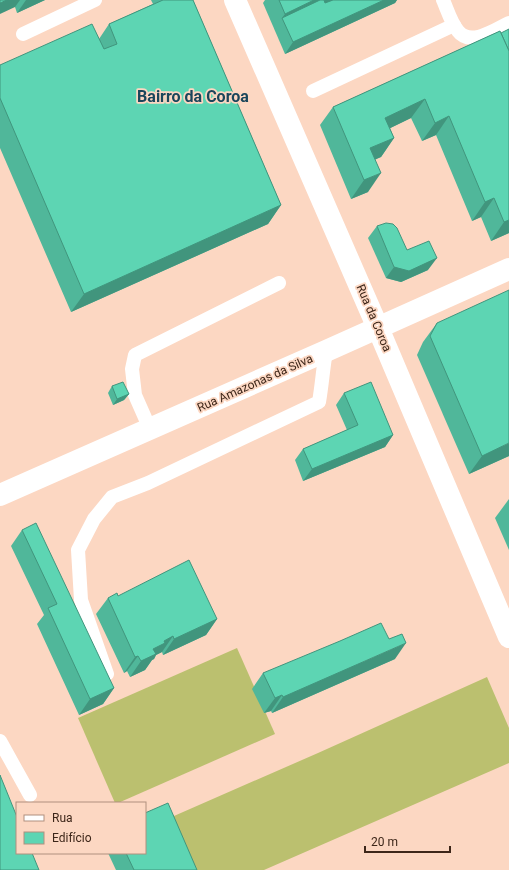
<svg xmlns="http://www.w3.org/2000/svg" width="509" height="870" font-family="Roboto,sans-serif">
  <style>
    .pitch { fill: #bbc06f }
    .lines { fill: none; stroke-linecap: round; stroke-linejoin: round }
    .service { stroke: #fff; stroke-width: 14 }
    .minor { stroke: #fff; stroke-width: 22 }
    .tertiary { stroke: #fff; stroke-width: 22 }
    .wall { fill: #50b79a }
    .shaded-wall { fill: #41957d }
    .building { fill: #5dd5b3; stroke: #41957d }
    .labels { text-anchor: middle; stroke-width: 3.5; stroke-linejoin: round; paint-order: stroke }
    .street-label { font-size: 12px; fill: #3d2619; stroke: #fcd7c2 }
    .district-label { font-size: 16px; font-weight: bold; fill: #1a465b; stroke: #fcd7c2 }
  </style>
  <rect width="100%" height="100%" fill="#fcd7c2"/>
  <g class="pitch">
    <path d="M 237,648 L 275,734 L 118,803 L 115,803 L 78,718 Z"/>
    <path d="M 487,677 L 509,728 L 509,763 L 264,870 L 179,870 L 158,823 L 318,753 Z"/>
  </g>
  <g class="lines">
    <g class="service">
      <path d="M 443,0 C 447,9 451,23 458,31 C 470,47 495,30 509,23"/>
      <path d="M 23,34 L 95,0"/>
      <path d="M 313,91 L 454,25"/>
      <path d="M 150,429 L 135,395 L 132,369 L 135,355 L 279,283"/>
      <path d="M 107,674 L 81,600 L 78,550 L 94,519 L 112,497 L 148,483 L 319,402 C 322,385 323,368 326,351"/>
      <path d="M 0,741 L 30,795"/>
    </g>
    <path class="minor" d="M 0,495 L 326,351 L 509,269"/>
    <path class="tertiary" d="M 235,0 L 378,328 L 509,637"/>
  </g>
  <g class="wall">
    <path d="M 0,0 L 45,0 L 17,13 L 15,7 Z"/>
    <path d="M 151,0 L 193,0 L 281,205 L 268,224 L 71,312 L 0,148 L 0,65 L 99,39 L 109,24 L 153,4 Z"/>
    <path d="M 265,0 L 397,0 L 395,3 L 285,54 L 263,3 Z"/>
    <path d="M 500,31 L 509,233 L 491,241 L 481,217 L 472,221 L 436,135 L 422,141 L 411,118 L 390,128 L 394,138 L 381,157 L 375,159 L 368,192 L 351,199 L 320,125 L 333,107 Z"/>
    <path d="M 377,226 L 407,250 L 428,270 L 401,282 L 386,278 L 368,238 Z"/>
    <path d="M 437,323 L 509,456 L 469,474 L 417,355 L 423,342 Z"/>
    <path d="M 112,386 L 129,394 L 124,400 L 113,405 L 108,393 Z"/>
    <path d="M 344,393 L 393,435 L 385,447 L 303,481 L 295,460 L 303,449 L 347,430 L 336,405 Z"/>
    <path d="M 509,499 L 509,550 L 495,518 Z"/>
    <path d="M 22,530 L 114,688 L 103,704 L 79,715 L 37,624 L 44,615 L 11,546 Z"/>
    <path d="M 118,596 L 217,619 L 206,635 L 163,655 L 162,652 L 156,655 L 154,659 L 152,660 L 145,670 L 130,677 L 127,671 L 124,673 L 96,614 L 108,598 Z"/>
    <path d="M 395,659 L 272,713 L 271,711 L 264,713 L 252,689 L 263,673 Z"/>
    <path d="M 108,853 L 145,853 L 197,870 L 116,870 Z"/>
  </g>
  <g class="shaded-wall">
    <path d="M 7,0 L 20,0 L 15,7 L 0,14 L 0,3 Z"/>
    <path d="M 26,0 L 45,0 L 17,13 Z"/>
    <path d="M 314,0 L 337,0 L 282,18 L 285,14 Z"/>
    <path d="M 384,0 L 397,0 L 395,3 L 285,54 L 293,42 Z"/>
    <path d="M 425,99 L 411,118 L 372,137 L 385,118 Z"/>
    <path d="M 449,116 L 436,135 L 422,141 L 435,123 Z"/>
    <path d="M 394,138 L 381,157 L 359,167 L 370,148 Z"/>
    <path d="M 381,173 L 368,192 L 351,199 L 364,180 Z"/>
    <path d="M 494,198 L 481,217 L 472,221 L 485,202 Z"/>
    <path d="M 281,205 L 268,224 L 71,312 L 84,294 Z"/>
    <path d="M 509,220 L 509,233 L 491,241 L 504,222 Z"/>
    <path d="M 437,258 L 428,270 L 401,282 L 386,278 L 394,267 Z"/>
    <path d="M 129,394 L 124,400 L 113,405 L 117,399 Z"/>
    <path d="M 393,435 L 385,447 L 303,481 L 312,469 Z"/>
    <path d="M 509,443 L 509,456 L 469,474 L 482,456 Z"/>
    <path d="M 217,619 L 206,635 L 163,655 L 174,639 Z"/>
    <path d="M 173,636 L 162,652 L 156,655 L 154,659 L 152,660 L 145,670 L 130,677 L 141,661 L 153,649 L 164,641 Z"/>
    <path d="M 406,643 L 395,659 L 272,713 L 283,697 Z"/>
    <path d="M 138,656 L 127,671 L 124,673 L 135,657 Z"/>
    <path d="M 114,688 L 103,704 L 79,715 L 90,699 Z"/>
    <path d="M 282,695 L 271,711 L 264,713 L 275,698 Z"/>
  </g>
  <g class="building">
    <path d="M 0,0 L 7,0 L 0,3 Z"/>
    <path d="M 163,0 L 193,0 L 281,205 L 84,294 L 0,98 L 0,65 L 92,24 L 104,49 L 117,44 L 109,24 Z"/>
    <path d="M 279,0 L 314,0 L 285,14 Z"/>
    <path d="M 320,0 L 324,0 L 325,3 L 333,0 L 384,0 L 293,42 L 282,18 Z"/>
    <path d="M 509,29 L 509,51 L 501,33 Z"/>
    <path d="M 500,31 L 509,51 L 509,220 L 504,222 L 494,198 L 485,202 L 449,116 L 435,123 L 425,99 L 385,118 L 394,138 L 370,148 L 381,173 L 364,180 L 333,107 Z"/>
    <path d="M 386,223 L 393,224 L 397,228 L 407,250 L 429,241 L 437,258 L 409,271 L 394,267 L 377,226 Z"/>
    <path d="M 509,290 L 509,443 L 482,456 L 430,336 L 437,323 Z"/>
    <path d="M 123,382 L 129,394 L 117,399 L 112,386 Z"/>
    <path d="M 371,382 L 393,435 L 312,469 L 303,449 L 358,425 L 344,393 Z"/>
    <path d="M 36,523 L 114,688 L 90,699 L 48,608 L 57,604 L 22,530 Z"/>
    <path d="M 189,560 L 217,619 L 174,639 L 173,636 L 164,641 L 165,643 L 153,649 L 156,654 L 141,661 L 138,656 L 135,657 L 108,598 L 117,593 L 118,596 Z"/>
    <path d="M 381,623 L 389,639 L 402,634 L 406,643 L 283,697 L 282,695 L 275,698 L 263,673 L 340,641 Z"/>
    <path d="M 0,775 L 17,817 L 17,853 L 32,853 L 39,870 L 0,870 Z"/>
    <path d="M 168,803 L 197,870 L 134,870 L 126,853 L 145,853 L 145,813 Z"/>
  </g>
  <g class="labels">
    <g class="street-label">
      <text transform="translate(374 318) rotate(67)" y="4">Rua da Coroa</text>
      <text transform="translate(255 383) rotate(-24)" y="4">Rua Amazonas da Silva</text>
    </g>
    <g class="district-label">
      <text x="193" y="102">Bairro da Coroa</text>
    </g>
  </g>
  <rect x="16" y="802" width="130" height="52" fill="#fcd7c2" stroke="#b0907e"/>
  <rect x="24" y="815" width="20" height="6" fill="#ffffff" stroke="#b0907e"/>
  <text x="52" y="822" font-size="12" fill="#3d2619">Rua</text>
  <rect x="24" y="832" width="20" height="12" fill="#5dd5b3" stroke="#b0907e"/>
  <text x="52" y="842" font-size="12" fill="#3d2619">Edifício</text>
  <path d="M365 846v6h85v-6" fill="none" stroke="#3d2619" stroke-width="2"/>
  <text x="371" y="846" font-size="12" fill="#3d2619" stroke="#fcd7c2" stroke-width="3" paint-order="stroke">20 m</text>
</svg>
